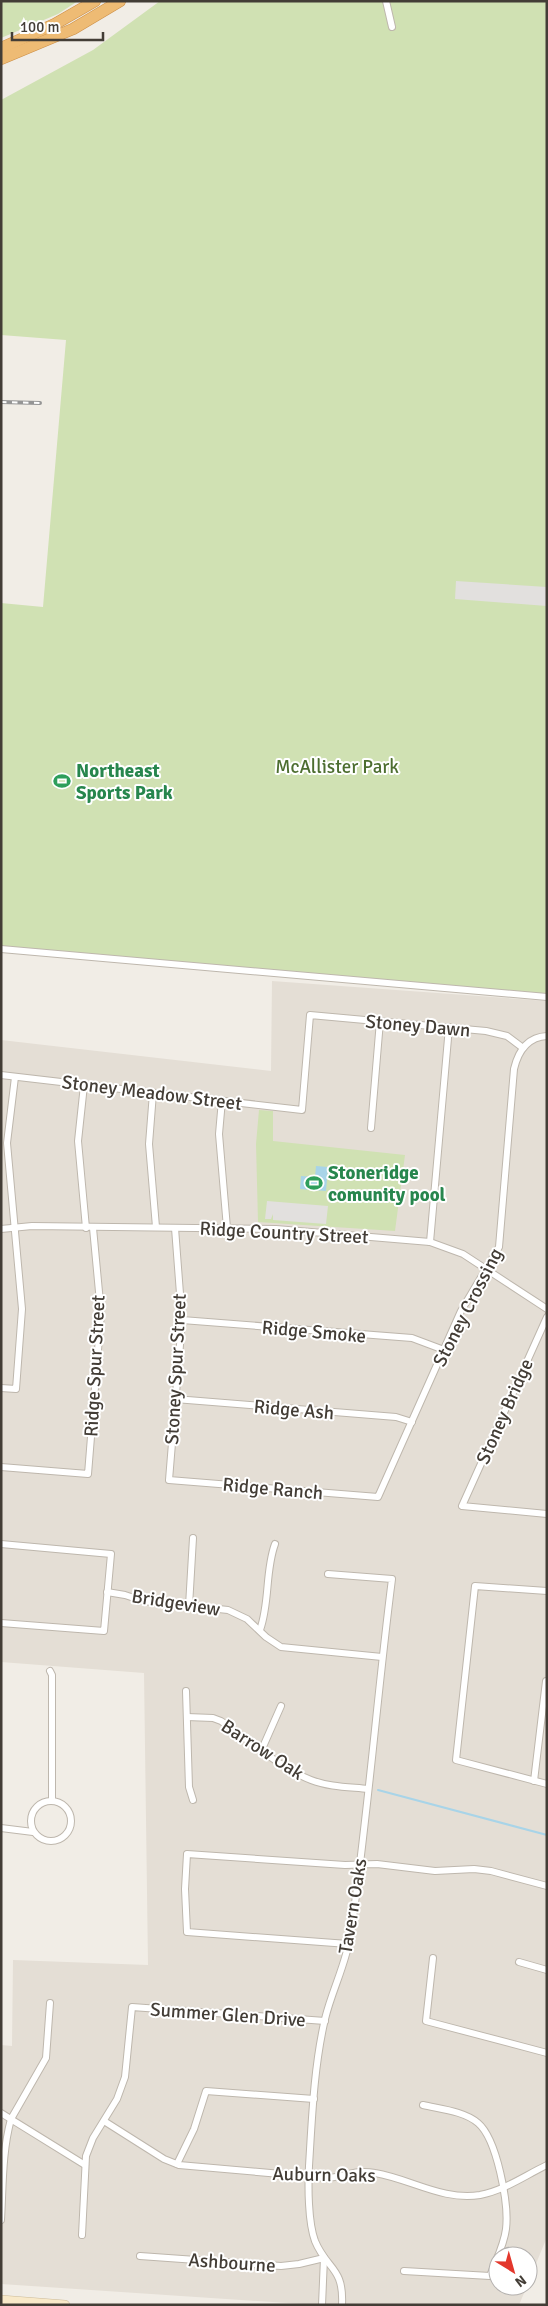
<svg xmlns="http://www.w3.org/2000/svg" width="548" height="2306" font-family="Signika,sans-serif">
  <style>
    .residential { fill: #e4ded5 }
    .green { fill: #d0e1b3 }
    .parking { fill: #e2e0de }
    .water { fill: #a8d4e8 }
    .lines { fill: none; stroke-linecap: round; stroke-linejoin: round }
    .stream { stroke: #a8d4e8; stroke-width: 2 }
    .street-casing { stroke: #beb7ad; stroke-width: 8 }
    .secondary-casing { stroke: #ccbb9a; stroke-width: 10 }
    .highway-casing { stroke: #cc8e45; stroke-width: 12 }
    .street { stroke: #fff; stroke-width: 6 }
    .secondary { stroke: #f8e9c9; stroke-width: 9 }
    .highway { stroke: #eebb74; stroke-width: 11 }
    .rail-casing { stroke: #959595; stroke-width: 4 }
    .rail { stroke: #fff; stroke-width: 2; stroke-dasharray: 5.5; stroke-linecap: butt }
    .labels { text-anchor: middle; stroke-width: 4; stroke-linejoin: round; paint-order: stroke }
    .park-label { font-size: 19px; fill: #4d6e30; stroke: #fff }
    .leisure-label { font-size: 19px; font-weight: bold; fill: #27864d; stroke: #fff; text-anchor: start }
    .street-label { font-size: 19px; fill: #433d36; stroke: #fff }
  </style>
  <rect width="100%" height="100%" fill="#f1ede6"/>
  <path class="residential" d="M 272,981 L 547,1001 L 547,2237 L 528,2283 L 528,2256 L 498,2256 L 498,2286 L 527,2286 L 519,2305 L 318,2305 L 1,2284 L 1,2045 L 12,2046 L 13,1960 L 148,1965 L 144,1673 L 1,1662 L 1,1040 L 271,1071 Z"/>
  <g class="green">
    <path d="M 1,1 L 78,1 L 58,14 L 1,38 Z"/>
    <path d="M 160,1 L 547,1 L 547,995 L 1,946 L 1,603 L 43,607 L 66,340 L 1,335 L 1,100 L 93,50 Z"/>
    <path d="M 259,1110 L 273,1111 L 273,1141 L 405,1155 L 395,1231 L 258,1222 L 256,1144 Z"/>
  </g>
  <g class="parking">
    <path d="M 456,581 L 547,587 L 547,606 L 455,599 Z"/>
    <path d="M 267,1201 L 328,1206 L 326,1224 L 273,1220 L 273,1214 L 271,1219 L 265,1219 Z"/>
  </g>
  <path class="water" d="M 316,1166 L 328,1167 L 326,1191 L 300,1189 L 301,1176 L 315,1177 Z"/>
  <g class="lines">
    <path class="stream" d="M 378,1790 L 547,1835"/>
    <g class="street-casing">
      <g id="street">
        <path d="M 386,1 L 392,27"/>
        <path d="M 1,949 L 547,997"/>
        <path d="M 1,1075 L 302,1110 L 310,1015 L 486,1031 L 507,1036 L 523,1048"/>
        <path d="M 84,1085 L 78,1141 L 86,1228"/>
        <path d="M 153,1093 L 149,1144 L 156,1227"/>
        <path d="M 222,1100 L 219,1134 L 227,1228"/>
        <path d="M 371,1128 L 380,1021"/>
        <path d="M 175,1228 L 182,1320 L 169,1480 L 378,1497 L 461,1311 L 499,1247 L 514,1069 C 518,1052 527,1037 547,1036"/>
        <path d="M 1,1229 L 32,1226 L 276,1229 L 430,1242 L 463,1254 L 547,1309"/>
        <path d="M 430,1242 L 449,1027"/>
        <path d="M 547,1317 L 462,1506 L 547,1514"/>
        <path d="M 182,1320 L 412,1338 L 444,1350"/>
        <path d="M 1,1388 L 16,1389 L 22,1309 L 7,1143 L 15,1077"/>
        <path d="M 175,1399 L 396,1417 L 412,1422"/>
        <path d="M 1,1467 L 88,1474 L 101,1313 L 93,1228"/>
        <path d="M 1,1544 L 111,1554 L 104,1631 L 1,1623"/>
        <path d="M 328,1574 L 392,1579 C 377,1696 368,1815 351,1932 C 347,1962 332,1990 325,2019 C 314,2066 312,2117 309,2166 C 308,2186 308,2222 315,2241 C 327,2270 344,2267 342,2305"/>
        <path d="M 547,1591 L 475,1586 L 456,1760 L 547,1784"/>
        <path d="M 107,1592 L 125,1595 L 143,1601 L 228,1610 L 247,1619 L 266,1637 L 281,1647 L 382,1657"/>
        <path d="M 189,1606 L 193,1538"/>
        <path d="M 260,1630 C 270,1602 265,1571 275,1544"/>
        <path d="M 50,1671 L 52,1675 L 52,1801"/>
        <path d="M 186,1691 L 189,1787 L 193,1800"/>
        <path d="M 187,1717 L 213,1718 L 221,1721 C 249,1740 280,1768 311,1780 C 329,1787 349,1787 368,1789"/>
        <path d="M 262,1749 L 281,1706"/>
        <path d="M 534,1781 L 546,1681"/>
        <circle cx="51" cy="1821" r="20"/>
        <path d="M 1,1828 L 33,1832"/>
        <path d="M 348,1944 L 187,1932 L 185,1889 L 187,1854 L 345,1865 L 377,1864 L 435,1871 L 474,1869 L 491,1871 L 547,1886"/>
        <path d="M 433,1958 L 426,2021 L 547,2053"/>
        <path d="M 519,1962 L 547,1970"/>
        <path d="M 1,2113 L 85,2165"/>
        <path d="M 104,2121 L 164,2159 L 179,2165 L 326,2178 C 345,2177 354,2169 375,2173 C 411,2179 443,2201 480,2195 C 505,2190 524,2176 547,2165"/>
        <path d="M 177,2164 L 194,2129 L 206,2091 L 314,2099"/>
        <path d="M 1,2220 C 3,2186 2,2152 11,2119 L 46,2058 L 50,2003"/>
        <path d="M 82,2235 L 86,2156 L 93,2138 L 117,2099 L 125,2077 L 132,2007 L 325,2021"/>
        <path d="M 140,2256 L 281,2266 L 299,2264 L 324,2258"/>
        <path d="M 404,2271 L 490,2276 C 496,2260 504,2245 506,2229 C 509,2204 497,2139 478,2123 C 464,2111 440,2109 423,2105"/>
        <path d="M 322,2305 L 324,2258"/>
      </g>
    </g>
    <g class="secondary-casing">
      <path id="secondary" d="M 1,2300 L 65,2305"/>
    </g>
    <g class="highway-casing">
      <g id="highway">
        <path d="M 1,48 L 55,24 L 95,1"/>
        <path d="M 1,59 L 73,29 L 120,1"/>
      </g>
    </g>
    <use href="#street" class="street"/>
    <use href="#secondary" class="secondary"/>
    <use href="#highway" class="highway"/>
    <g class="rail-casing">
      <path id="rail" d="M 1,402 L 40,403"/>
    </g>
    <use href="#rail" class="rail"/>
  </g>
  <defs>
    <g id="stadium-bare" transform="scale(1.35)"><path d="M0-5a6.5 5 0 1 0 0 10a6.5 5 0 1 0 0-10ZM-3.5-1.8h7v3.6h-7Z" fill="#2e9e5b" stroke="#fff" stroke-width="2.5" paint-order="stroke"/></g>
  </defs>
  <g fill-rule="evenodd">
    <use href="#stadium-bare" x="62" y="781"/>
    <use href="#stadium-bare" x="314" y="1183"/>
  </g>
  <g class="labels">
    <g class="park-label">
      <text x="337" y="773">McAllister Park</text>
    </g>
    <g class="leisure-label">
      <text x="76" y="777">Northeast<tspan x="76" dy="22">Sports Park</tspan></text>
      <text x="328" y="1179">Stoneridge<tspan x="328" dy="22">comunity pool</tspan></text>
    </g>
    <g class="street-label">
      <text transform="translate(418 1025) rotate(5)" y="7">Stoney Dawn</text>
      <text transform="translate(152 1092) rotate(7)" y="7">Stoney Meadow Street</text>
      <text transform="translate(284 1232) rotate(3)" y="7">Ridge Country Street</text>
      <text transform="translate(467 1307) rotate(-63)" y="7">Stoney Crossing</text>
      <text transform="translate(314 1331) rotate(5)" y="7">Ridge Smoke</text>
      <text transform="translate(94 1366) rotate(-87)" y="7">Ridge Spur Street</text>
      <text transform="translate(175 1369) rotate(-87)" y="7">Stoney Spur Street</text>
      <text transform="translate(294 1409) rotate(5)" y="7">Ridge Ash</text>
      <text transform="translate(504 1411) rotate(-66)" y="7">Stoney Bridge</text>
      <text transform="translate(273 1488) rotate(5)" y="7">Ridge Ranch</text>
      <text transform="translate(176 1602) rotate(9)" y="7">Bridgeview</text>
      <text transform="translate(263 1749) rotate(33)" y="7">Barrow Oak</text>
      <text transform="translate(352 1906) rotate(-81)" y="7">Tavern Oaks</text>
      <text transform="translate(228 2014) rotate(4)" y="7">Summer Glen Drive</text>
      <text transform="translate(324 2174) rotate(1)" y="7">Auburn Oaks</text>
      <text transform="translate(232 2262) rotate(4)" y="7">Ashbourne</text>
    </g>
  </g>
  <rect width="548" height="2306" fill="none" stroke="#433d36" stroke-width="5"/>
  <g transform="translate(513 2271) rotate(143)"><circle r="24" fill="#ffffff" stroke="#b4b1af"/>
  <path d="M0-4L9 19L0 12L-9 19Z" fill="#e3372c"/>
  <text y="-8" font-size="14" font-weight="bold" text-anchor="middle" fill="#433d36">N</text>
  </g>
  <path d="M12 32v8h91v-8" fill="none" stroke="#433d36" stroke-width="2.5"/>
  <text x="20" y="32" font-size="15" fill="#433d36" stroke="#ffffff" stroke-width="4" paint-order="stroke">100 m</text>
</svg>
